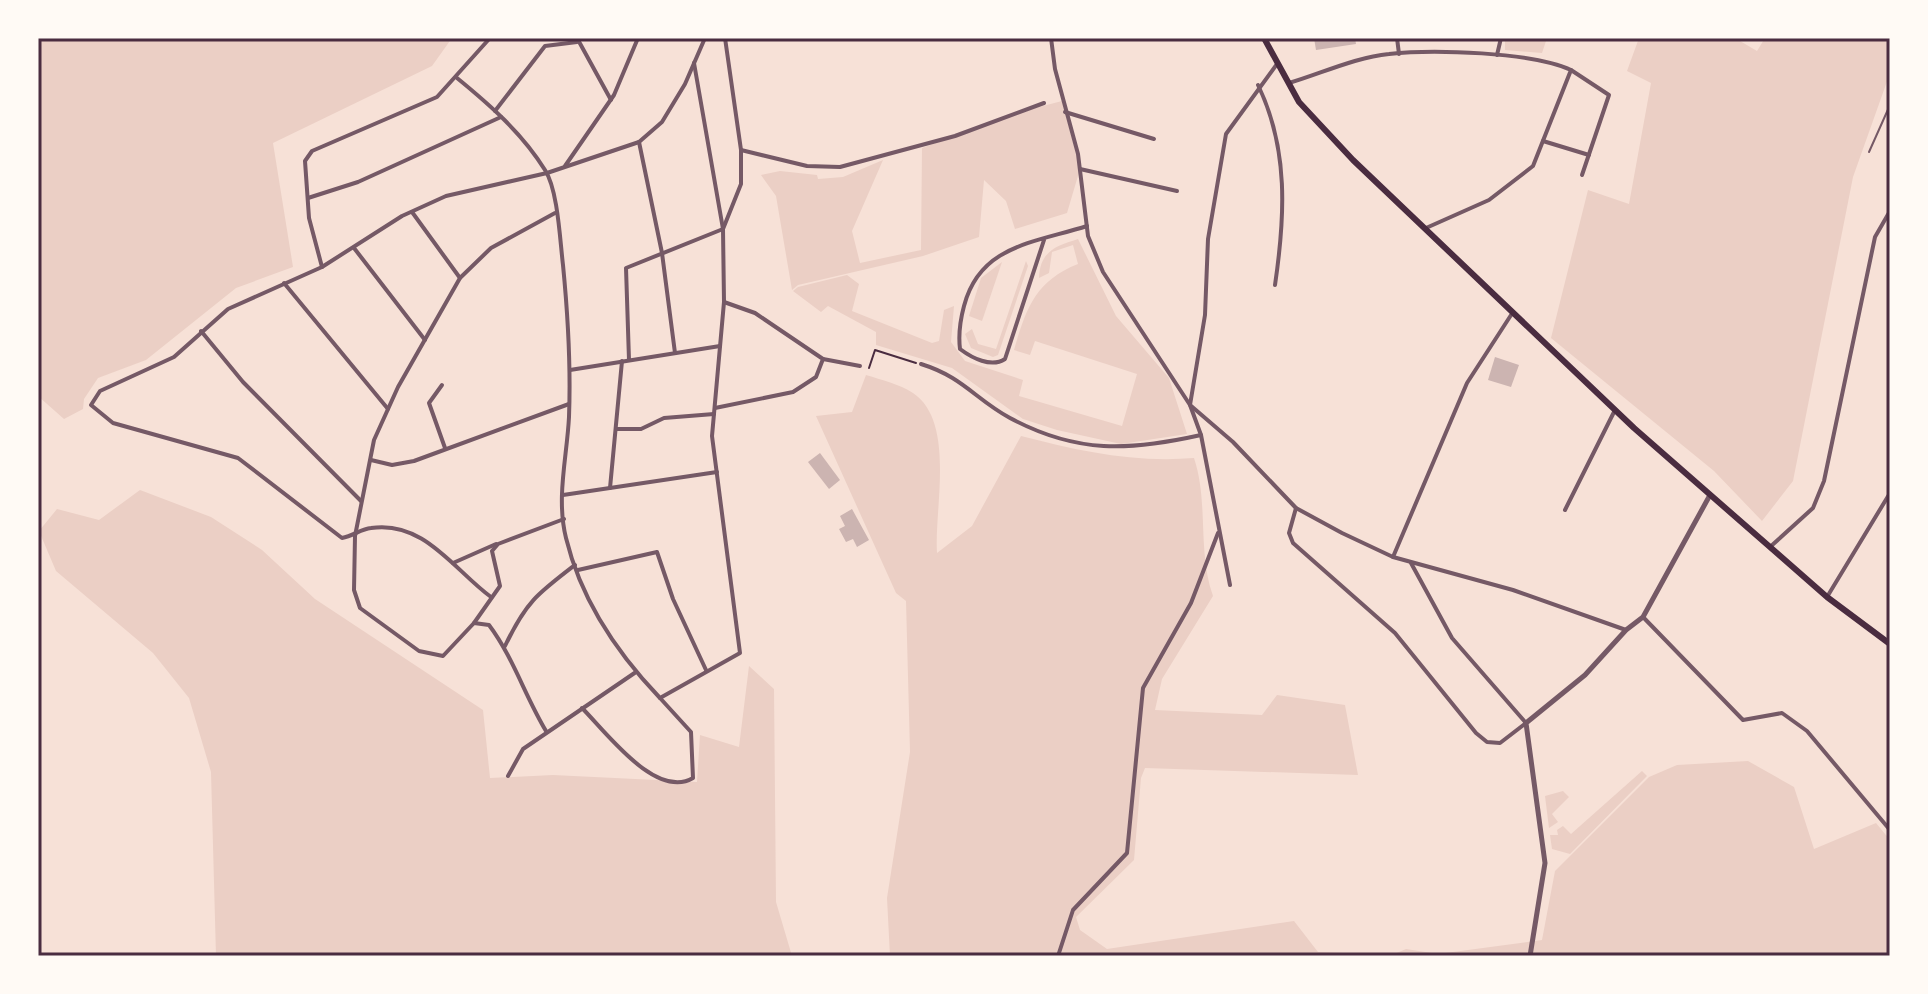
<svg xmlns="http://www.w3.org/2000/svg" width="1928" height="994" font-family="Overpass,sans-serif">
  <style>
    .green { fill: #ebcfc5 }
    .building { fill: #ccb4b1 }
    .lines { fill: none; stroke-linecap: round; stroke-linejoin: round }
    .path { stroke: #4a2c40; stroke-width: 2 }
    .service { stroke: #755966; stroke-width: 2 }
    .minor { stroke: #755966; stroke-width: 4 }
    .tertiary { stroke: #755966; stroke-width: 5 }
    .secondary { stroke: #4a2c40; stroke-width: 6 }
    .neatline { fill: none; stroke: #4a2c40; stroke-width: 3 }
  </style>
  <rect width="100%" height="100%" fill="#f7e1d7"/>
  <g class="green">
    <path d="M 38,38 L 452,38 L 432,66 L 273,143 L 293,267 L 236,288 L 146,360 L 98,378 L 84,399 L 83,409 L 64,419 L 38,396 Z"/>
    <path d="M 1505,38 L 1547,38 L 1542,53 L 1505,50 Z"/>
    <path d="M 1639,38 L 1735,38 L 1757,51 L 1765,38 L 1890,38 L 1890,73 L 1853,177 L 1793,481 L 1762,521 L 1714,471 L 1551,338 L 1588,190 L 1629,204 L 1651,83 L 1627,71 Z"/>
    <path d="M 1062,101 L 1080,169 L 1067,213 L 1015,229 L 1006,201 L 984,180 L 979,237 L 923,256 L 798,285 L 792,290 L 776,196 L 761,175 L 780,171 L 817,175 L 818,179 L 843,177 L 883,160 L 852,231 L 860,263 L 921,250 L 922,148 L 1024,111 Z"/>
    <path d="M 1078,239 L 1116,316 L 1169,378 L 1187,434 L 1121,444 L 1057,430 L 1023,419 L 952,368 L 876,345 L 876,332 L 828,306 L 821,312 L 793,291 L 798,287 L 847,275 L 859,284 L 852,311 L 932,343 L 939,341 L 944,310 L 954,306 L 951,342 L 965,361 L 1023,380 L 1019,396 L 1122,426 L 1137,374 L 1035,341 L 1030,355 L 1014,350 C 1026,309 1035,281 1078,264 L 1073,245 L 1052,252 L 1049,273 L 1039,278 C 1040,251 1056,246 1078,239 Z"/>
    <path d="M 1026,261 L 1028,266 L 998,355 L 993,357 L 971,348 L 965,334 L 972,329 L 978,344 L 996,349 Z"/>
    <path d="M 1002,262 L 982,321 L 969,316 L 981,278 Z"/>
    <path d="M 866,375 C 882,380 899,384 913,393 C 956,422 934,508 937,553 L 972,526 L 1021,436 C 1079,451 1134,463 1194,458 C 1209,503 1197,551 1213,596 L 1162,679 L 1155,710 L 1262,715 L 1277,695 L 1345,705 L 1358,775 L 1145,768 L 1141,778 L 1134,860 L 1076,917 L 1080,930 L 1107,949 L 1294,921 L 1318,952 L 1392,955 L 1406,949 L 1438,954 L 1542,940 L 1555,871 L 1649,777 L 1677,765 L 1748,761 L 1794,787 L 1814,849 L 1876,823 L 1890,840 L 1890,956 L 890,956 L 887,898 L 910,752 L 906,601 L 896,593 L 816,416 L 852,412 Z"/>
    <path d="M 140,490 L 211,517 L 262,550 L 315,599 L 483,710 L 490,778 L 553,775 L 697,782 L 700,735 L 739,747 L 749,666 L 774,689 L 776,902 L 792,956 L 216,956 L 211,772 L 189,698 L 153,653 L 56,571 L 39,531 L 57,509 L 99,520 Z"/>
    <path d="M 1642,771 L 1647,776 L 1570,854 L 1552,849 L 1550,835 L 1558,835 L 1557,830 L 1563,826 L 1571,834 Z"/>
    <path d="M 1563,791 L 1569,797 L 1552,814 L 1558,822 L 1549,828 L 1545,796 Z"/>
  </g>
  <g class="building">
    <path d="M 1314,38 L 1355,38 L 1356,44 L 1316,50 Z"/>
    <path d="M 1495,357 L 1519,365 L 1511,387 L 1488,380 Z"/>
    <path d="M 820,453 L 840,480 L 829,489 L 808,462 Z"/>
    <path d="M 852,509 L 869,540 L 857,547 L 853,539 L 846,542 L 839,529 L 845,526 L 840,516 Z"/>
  </g>
  <g class="lines">
    <path class="path" d="M 869,368 L 875,350 L 916,363"/>
    <path class="service" d="M 1869,152 L 1890,105"/>
    <g class="minor">
      <path d="M 577,38 L 611,100"/>
      <path d="M 1051,38 L 1055,69 L 1078,154 L 1088,236 L 1103,272 L 1190,405 L 1233,442 L 1296,508 L 1342,533 L 1393,557 L 1513,590 L 1626,630"/>
      <path d="M 1397,38 L 1399,54"/>
      <path d="M 1497,55 L 1501,38"/>
      <path d="M 1571,70 L 1609,95 L 1582,175"/>
      <path d="M 457,78 C 490,105 522,133 545,170 C 558,190 560,241 563,265 C 568,316 571,365 569,417 C 567,457 556,498 566,538 C 581,600 616,652 660,698 L 740,653 L 712,436 L 724,302 L 723,229 L 694,63"/>
      <path d="M 1289,83 C 1320,74 1356,57 1389,54 C 1432,49 1533,52 1571,70 L 1533,166 L 1489,200 L 1426,228"/>
      <path d="M 1258,85 C 1289,149 1285,217 1275,285"/>
      <path d="M 495,111 L 545,46 L 577,42"/>
      <path d="M 1065,112 L 1154,139"/>
      <path d="M 1543,141 L 1589,155"/>
      <path d="M 639,142 L 662,253 L 675,353"/>
      <path d="M 741,150 L 807,166 L 840,167 L 955,136 L 1044,103"/>
      <path d="M 565,166 L 614,95 L 638,38"/>
      <path d="M 1080,169 L 1177,191"/>
      <path d="M 308,198 L 358,182 L 501,117"/>
      <path d="M 412,212 L 460,278"/>
      <path d="M 723,229 L 741,184 L 741,150 L 725,38"/>
      <path d="M 1044,240 L 1005,359 C 991,368 972,358 960,349 C 958,333 960,321 964,306 C 980,245 1034,243 1087,226"/>
      <path d="M 354,248 L 425,340"/>
      <path d="M 322,267 L 309,218 L 305,161 L 312,151 L 437,97 L 490,38"/>
      <path d="M 284,283 L 388,409"/>
      <path d="M 201,331 L 243,382 L 361,501"/>
      <path d="M 823,359 L 860,366"/>
      <path d="M 629,360 L 626,268 L 723,229"/>
      <path d="M 921,364 C 963,377 975,399 1010,418 C 1077,454 1129,451 1201,435"/>
      <path d="M 570,370 L 720,346"/>
      <path d="M 442,385 L 429,403 L 445,448"/>
      <path d="M 715,408 L 793,392 L 816,377 L 823,359 L 755,313 L 724,302"/>
      <path d="M 616,429 L 641,429 L 664,418 L 714,414"/>
      <path d="M 371,460 L 392,465 L 414,461 L 569,404"/>
      <path d="M 610,488 L 622,361"/>
      <path d="M 563,495 L 717,472"/>
      <path d="M 1296,508 L 1289,533 L 1293,543 L 1395,633 L 1476,733 L 1487,742 L 1500,743 L 1526,723 L 1452,638 L 1411,563"/>
      <path d="M 1565,510 L 1615,410"/>
      <path d="M 1770,547 L 1813,508 L 1824,481 L 1875,237 L 1890,211"/>
      <path d="M 1393,557 L 1467,383 L 1513,312"/>
      <path d="M 453,563 L 496,544"/>
      <path d="M 578,570 L 657,552 L 673,599 L 706,670"/>
      <path d="M 1230,585 L 1201,435 L 1190,405 L 1205,315 L 1208,239 L 1226,134 L 1277,64"/>
      <path d="M 491,597 C 454,570 424,520 371,528 C 361,529 353,536 342,538 L 238,458 L 113,423 L 91,405 L 100,391 L 174,357 L 228,309 L 322,267 L 402,216 L 446,196 L 547,173 L 639,142 L 662,122 L 685,84 L 705,38"/>
      <path d="M 1827,597 L 1890,493"/>
      <path d="M 1643,617 L 1743,720 L 1782,713 L 1807,731 L 1890,830"/>
      <path d="M 474,623 L 500,586 L 492,551 L 498,544 L 564,519"/>
      <path d="M 505,646 C 526,602 537,594 575,565"/>
      <path d="M 582,708 C 606,732 656,800 693,778 L 691,732 L 660,698"/>
      <path d="M 546,731 C 525,696 513,657 489,625 L 474,623 L 443,656 L 419,651 L 360,608 L 354,590 L 355,536 L 374,440 L 398,387 L 460,278 L 491,248 L 555,213"/>
      <path d="M 508,776 L 523,749 L 636,672"/>
      <path d="M 1058,956 L 1073,910 L 1127,853 L 1143,688 L 1191,603 L 1218,533"/>
    </g>
    <path class="tertiary" d="M 1530,956 L 1545,863 L 1526,723 L 1585,675 L 1626,630 L 1643,617 L 1710,495"/>
    <path class="secondary" d="M 1264,38 L 1299,102 L 1353,160 L 1634,428 L 1827,597 L 1890,644"/>
  </g>
  <rect width="1928" height="994" fill="none" stroke="#fffaf5" stroke-width="80"/>
  <rect x="40" y="40" width="1848" height="914" class="neatline"/>
</svg>
